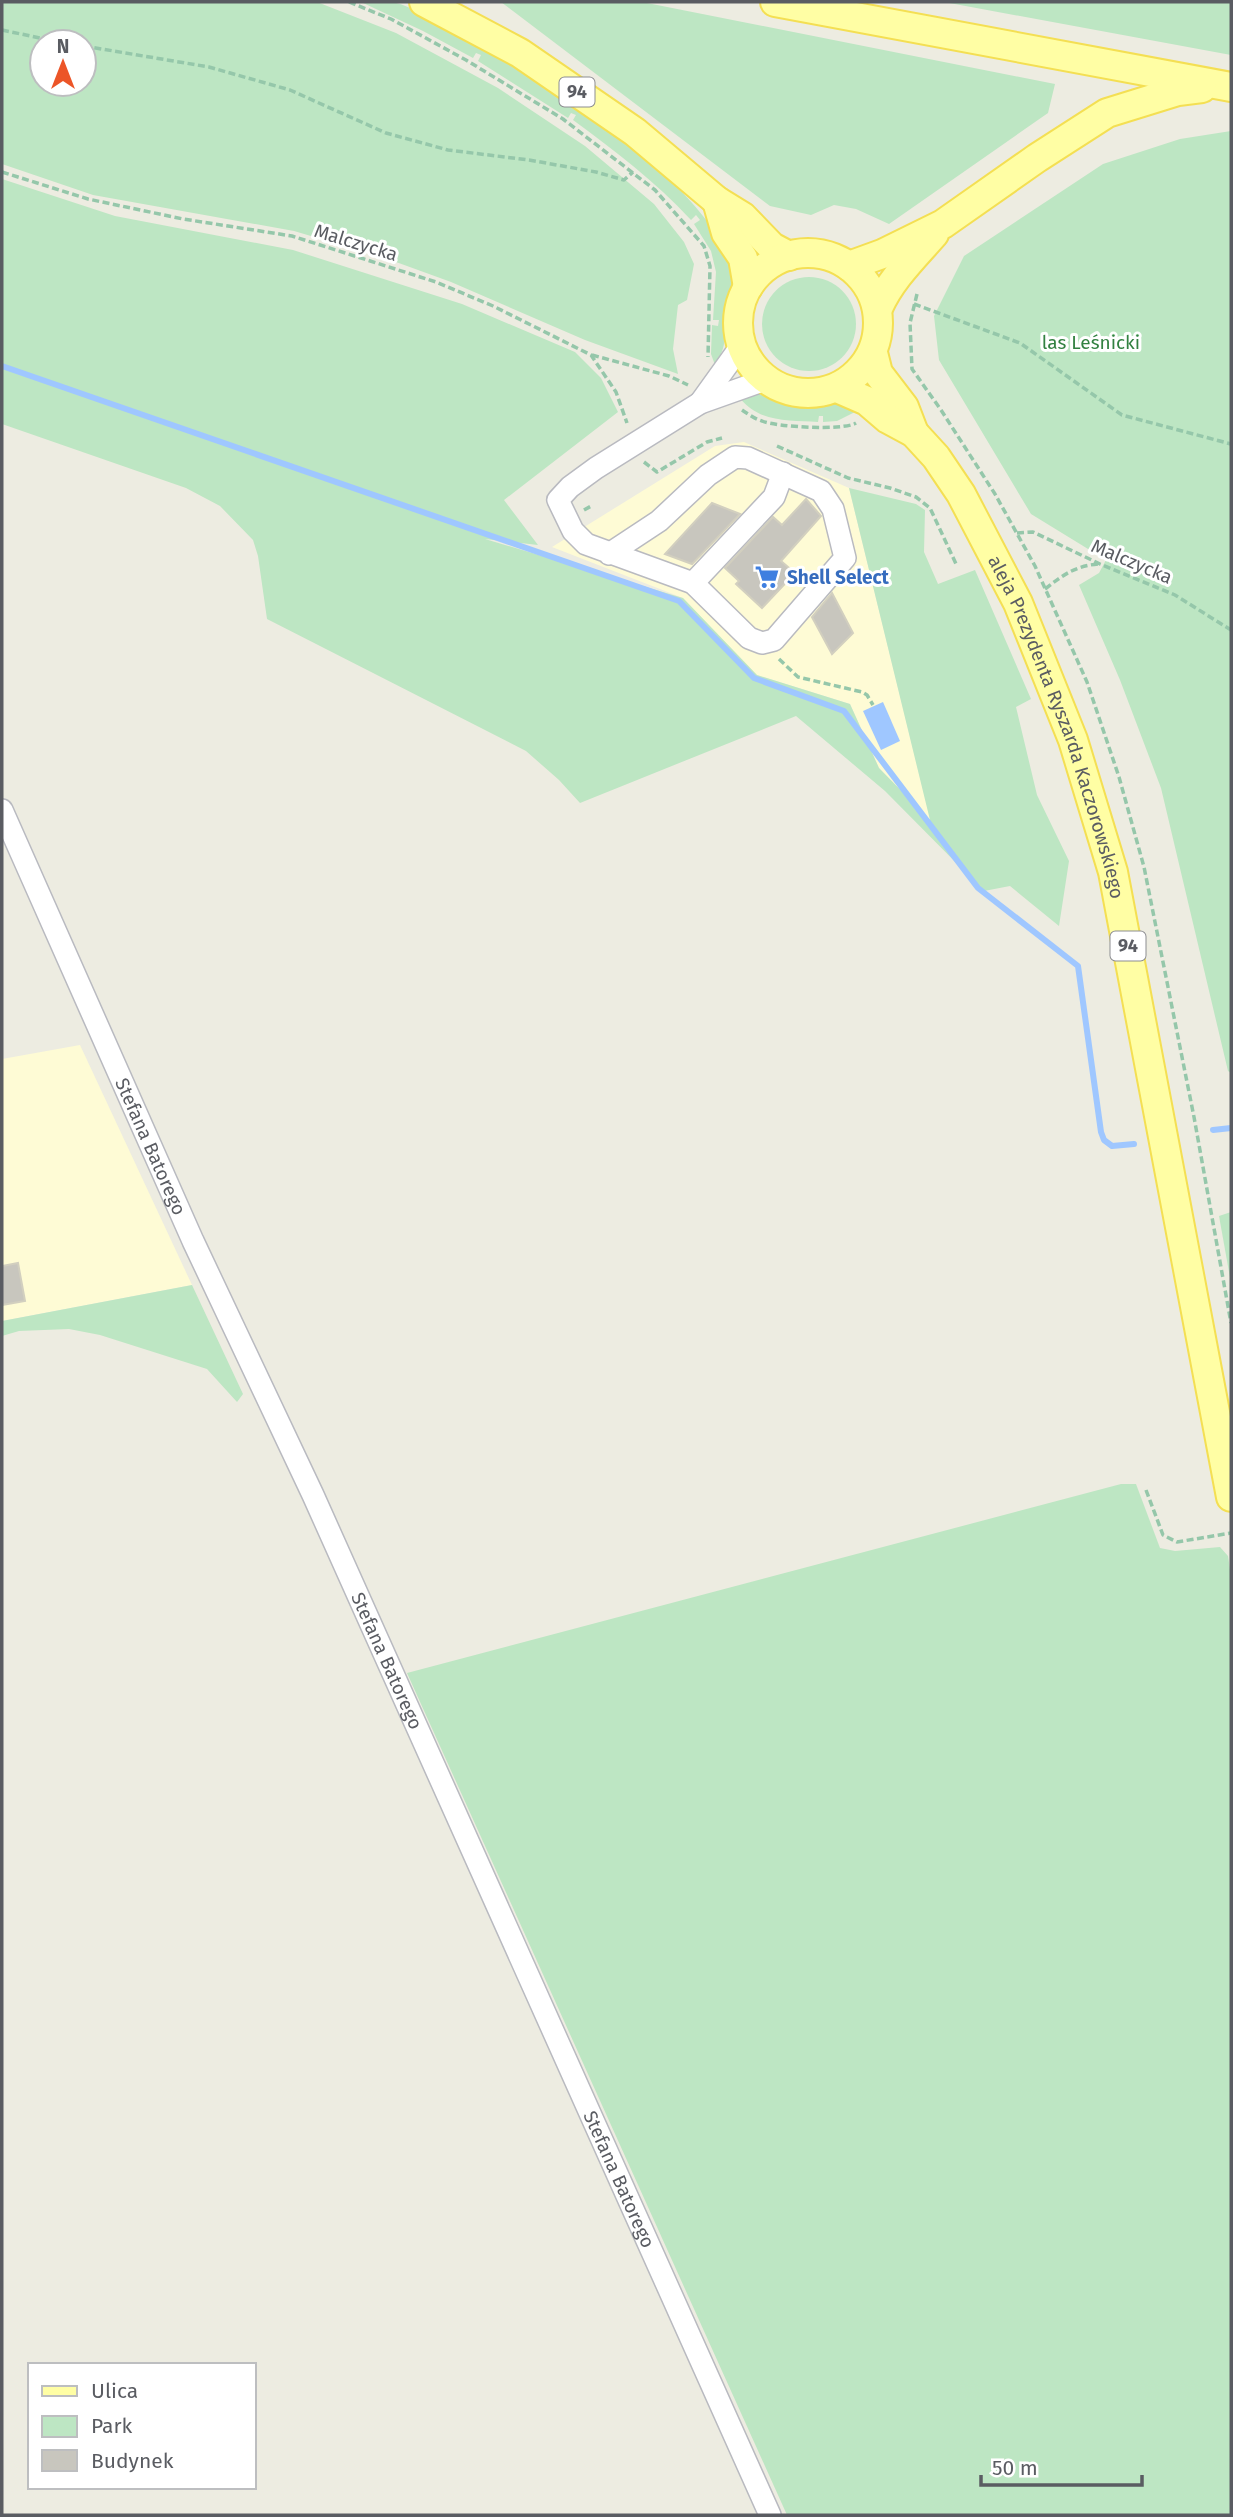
<svg xmlns="http://www.w3.org/2000/svg" width="1233" height="2517" font-family="'Fira Sans',sans-serif">
  <style>
    .commercial { fill: #fefbd5 }
    .green { fill: #bde6c3; fill-rule: evenodd }
    .water { fill: #9fc7ff }
    .lines { fill: none; stroke-linecap: round; stroke-linejoin: round }
    .stream { stroke: #9fc7ff; stroke-width: 6 }
    .building { fill: #c8c6be; stroke: #d2cfbf; stroke-width: 2 }
    .minor-casing { stroke: #b9bac0; stroke-width: 24 }
    .major-casing { stroke: #f4df53; stroke-width: 32 }
    .path { stroke: #95c7aa; stroke-width: 3.5; stroke-dasharray: 7 3.5; stroke-linecap: butt }
    .minor { stroke: #fff; stroke-width: 21 }
    .major { stroke: #fffea4; stroke-width: 28 }
    .labels { text-anchor: middle; stroke-width: 6; stroke-linejoin: round; paint-order: stroke }
    .shield { fill: #fff; stroke: #8c8d91; stroke-width: 2 }
    .shield-label { font-size: 18px; font-weight: bold; fill: #5a5c62 }
    .street-label { font-size: 19px; fill: #5a5c62; stroke: #fff }
    .park-label { font-size: 19px; fill: #328141; stroke: #fff }
    .shop-label { font-size: 19px; font-weight: bold; fill: #366cbe; stroke: #fff; text-anchor: start }
  </style>
  <rect width="100%" height="100%" fill="#edece1"/>
  <g class="commercial">
    <path d="M 744,442 L 849,488 L 931,822 L 879,768 L 850,704 L 757,675 L 683,598 L 552,547 L 715,446 Z"/>
    <path d="M 80,1045 L 192,1285 L 2,1321 L 2,1059 Z"/>
  </g>
  <g class="green">
    <path d="M 2,2 L 317,2 L 396,33 L 498,88 L 585,146 L 654,204 L 684,242 L 694,264 L 687,300 L 678,305 L 673,349 L 678,374 L 585,340 L 451,282 L 385,258 L 294,231 L 93,195 L 2,164 ZM 42,42 L 84,42 L 84,84 L 42,84 Z"/>
    <path d="M 361,2 C 371,2 384,0 393,2 C 416,7 439,25 460,36 C 554,87 685,166 735,264 L 729,265 L 729,271 L 736,271 C 736,283 731,292 728,304 C 723,328 730,343 715,365 L 711,354 L 712,325 L 718,326 L 719,320 L 713,320 L 716,272 L 711,251 L 694,224 L 700,220 L 696,215 L 691,220 C 655,181 615,151 573,120 L 576,115 L 571,113 L 568,118 L 478,61 L 481,55 L 476,53 L 473,58 L 423,31 Z"/>
    <path d="M 501,2 L 642,2 L 1055,84 L 1048,113 L 889,224 L 856,209 L 834,205 L 811,215 L 770,206 Z"/>
    <path d="M 944,2 L 1231,2 L 1231,55 Z"/>
    <path d="M 1231,131 L 1231,1073 L 1228,1071 L 1161,788 L 1120,680 L 1079,585 L 1099,573 L 1106,560 L 1031,514 L 939,360 L 934,316 L 964,256 L 1103,164 L 1180,139 Z"/>
    <path d="M 2,179 L 115,216 L 293,250 L 462,304 L 575,352 L 601,378 L 618,412 L 504,500 L 538,545 L 485,539 L 683,598 L 757,675 L 850,704 L 879,768 L 930,820 L 849,488 L 916,504 L 925,510 L 924,552 L 938,584 L 975,570 L 1031,699 L 1016,707 L 1037,795 L 1069,861 L 1059,926 L 1010,886 L 984,891 L 885,791 L 796,716 L 580,803 L 559,780 L 526,751 L 267,619 L 258,556 L 253,540 L 220,506 L 186,488 L 2,424 Z"/>
    <circle cx="809" cy="324" r="47"/>
    <path d="M 757,393 L 785,404 L 801,407 L 840,403 L 859,410 L 837,421 L 823,422 L 823,416 L 819,416 L 818,422 C 790,420 759,423 740,398 Z"/>
    <path d="M 1231,1212 L 1231,1283 L 1219,1216 Z"/>
    <path d="M 192,1285 L 243,1394 L 237,1402 L 207,1369 L 100,1335 L 69,1329 L 19,1331 L 2,1336 L 2,1321 Z"/>
    <path d="M 1121,1484 L 1136,1484 L 1160,1548 L 1175,1551 L 1220,1547 L 1228,1556 L 1231,1576 L 1231,2515 L 787,2515 L 407,1673 Z"/>
  </g>
  <path class="water" d="M 883,702 L 900,741 L 881,750 L 863,711 Z"/>
  <g class="lines">
    <g class="stream">
      <path d="M 2,366 L 679,601 L 754,678 L 844,711 L 978,888 L 1078,966 L 1101,1132 L 1104,1140 L 1112,1146 L 1134,1144"/>
      <path d="M 1213,1130 L 1231,1128"/>
    </g>
  </g>
  <g class="building">
    <path d="M 806,499 L 821,516 L 781,561 L 795,573 L 762,608 L 736,584 L 739,581 L 725,568 L 773,517 L 782,525 Z"/>
    <path d="M 712,503 L 740,514 L 692,564 L 665,554 Z"/>
    <path d="M 832,593 L 853,633 L 832,654 L 812,617 Z"/>
    <path d="M 18,1263 L 25,1301 L 2,1305 L 2,1266 Z"/>
  </g>
  <g class="lines">
    <g class="minor-casing">
      <g id="minor">
        <path d="M 700,403 L 741,346"/>
        <path d="M 609,554 L 659,521 L 708,475 L 735,457 L 748,458 L 821,491 L 833,509 L 845,558 L 774,640 L 762,643 L 749,638 L 693,583 L 586,544 L 573,531 L 558,500 L 570,487 L 596,468 L 700,403 L 765,380"/>
        <path d="M 693,583 L 774,497 L 783,473"/>
        <path id="s1" d="M 2,810 L 193,1241 L 313,1495 L 770,2515"/>
      </g>
    </g>
    <g class="major-casing">
      <g id="major">
        <path d="M 424,2 L 520,53 L 635,132 L 717,201 L 743,217 L 772,247 L 789,256"/>
        <path d="M 775,2 L 1231,87"/>
        <path d="M 717,201 L 726,233 L 743,258 L 748,287"/>
        <circle cx="808" cy="323" r="70"/>
        <path d="M 849,266 L 882,254 L 943,224 L 1037,158 L 1107,113 L 1178,91 L 1202,88"/>
        <path d="M 878,308 C 891,279 913,258 934,234"/>
        <path d="M 873,353 L 878,373 L 904,407 L 914,433"/>
        <path id="s2" d="M 837,388 L 867,401 L 888,419 L 914,433 L 936,457 L 961,494 L 1018,603 L 1073,740 L 1113,872 L 1231,1497"/>
      </g>
    </g>
    <g class="path">
      <path d="M 349,2 L 391,19 L 466,60 L 563,119 L 655,190 L 704,246 L 710,266 L 708,357"/>
      <path d="M 2,30 L 59,42"/>
      <path d="M 84,46 L 209,67 L 290,90 L 386,133 L 448,150 L 529,160 L 596,172 L 624,180 L 633,172"/>
      <path d="M 2,172 L 88,199 L 183,219 L 292,236 L 436,282 L 493,306 L 591,355 L 616,392 L 627,423"/>
      <path d="M 917,294 L 910,323 L 912,369 L 941,410 L 995,494 L 1035,566 L 1087,682 L 1119,777 L 1144,867 L 1194,1117 L 1231,1323"/>
      <path d="M 914,304 L 1020,343 L 1122,415 L 1231,444"/>
      <path d="M 592,355 L 669,376 L 688,385"/>
      <path d="M 742,410 C 748,414 755,419 762,421 C 777,427 843,431 856,423"/>
      <path d="M 777,446 L 848,478 L 890,488 L 916,497 L 930,508 L 957,566"/>
      <path d="M 644,462 L 657,472 L 707,442 L 722,438"/>
      <path d="M 584,510 L 593,505"/>
      <path d="M 1017,533 L 1033,532 L 1100,564 L 1175,595 L 1231,630"/>
      <path d="M 1045,589 C 1063,575 1075,566 1098,564"/>
      <path d="M 779,659 L 798,677 L 862,692 L 867,695 L 873,705"/>
      <path d="M 1146,1490 L 1163,1535 L 1177,1542 L 1231,1533"/>
    </g>
    <use href="#minor" class="minor"/>
    <use href="#major" class="major"/>
  </g>
  <defs>
    <g id="supermarket-bare" transform="scale(1.89)"><path d="M-6-5.5h2.5l.6 2H6L4.5 2H-2.5L-4.4-4H-6ZM-1.5 3.2a1.3 1.3 0 1 0 .1 0ZM3 3.2a1.3 1.3 0 1 0 .1 0Z" fill="#3f7fe0" stroke="#fff" stroke-width="2.5" paint-order="stroke"/></g>
  </defs>
  <g fill-rule="evenodd">
    <use href="#supermarket-bare" x="767" y="577"/>
  </g>
  <g class="labels">
    <g class="shield">
      <rect x="559.5" y="77.5" width="35" height="29" rx="5"/>
      <rect x="1110.5" y="931.5" width="35" height="29" rx="5"/>
    </g>
    <g class="shield-label">
      <text x="577" y="98">94</text>
      <text x="1128" y="952">94</text>
    </g>
    <g class="street-label">
      <text transform="translate(356 242) rotate(17)" y="7">Malczycka</text>
      <text transform="translate(1132 561) rotate(23)" y="7">Malczycka</text>
      <text dy="7" stroke="none"><textPath href="#s2" startOffset="420">aleja Prezydenta Ryszarda Kaczorowskiego</textPath></text>
      <text dy="7" stroke="none"><textPath href="#s1" startOffset="368">Stefana Batorego</textPath></text>
      <text dy="7" stroke="none"><textPath href="#s1" startOffset="934">Stefana Batorego</textPath></text>
      <text dy="7" stroke="none"><textPath href="#s1" startOffset="1502">Stefana Batorego</textPath></text>
    </g>
    <g class="park-label">
      <text x="1091" y="349">las Leśnicki</text>
    </g>
    <g class="shop-label">
      <text x="787" y="584">Shell Select</text>
    </g>
  </g>
  <rect width="1233" height="2517" fill="none" stroke="#5a5c62" stroke-width="7"/>
  <rect x="28" y="2363" width="228" height="126" fill="#ffffff" stroke="#bdbec0" stroke-width="2"/>
  <rect x="42" y="2386" width="35" height="10" fill="#fffea4" stroke="#bdbec0" stroke-width="2"/>
  <text x="91" y="2398" font-size="21" fill="#5a5c62">Ulica</text>
  <rect x="42" y="2416" width="35" height="21" fill="#bde6c3" stroke="#bdbec0" stroke-width="2"/>
  <text x="91" y="2433" font-size="21" fill="#5a5c62">Park</text>
  <rect x="42" y="2450" width="35" height="21" fill="#c8c6be" stroke="#bdbec0" stroke-width="2"/>
  <text x="91" y="2468" font-size="21" fill="#5a5c62">Budynek</text>
  <g transform="translate(63 63)"><circle r="33" fill="#ffffff" stroke="#bdbec0" stroke-width="2"/>
  <path d="M0-5L12 26L0 18L-12 26Z" fill="#ec5528"/>
  <text y="-10" font-size="19" font-weight="bold" text-anchor="middle" fill="#5a5c62">N</text>
  </g>
  <path d="M981 2475v10h161v-10" fill="none" stroke="#5a5c62" stroke-width="3.5"/>
  <text x="992" y="2475" font-size="21" fill="#5a5c62" stroke="#ffffff" stroke-width="5" paint-order="stroke">50 m</text>
</svg>
